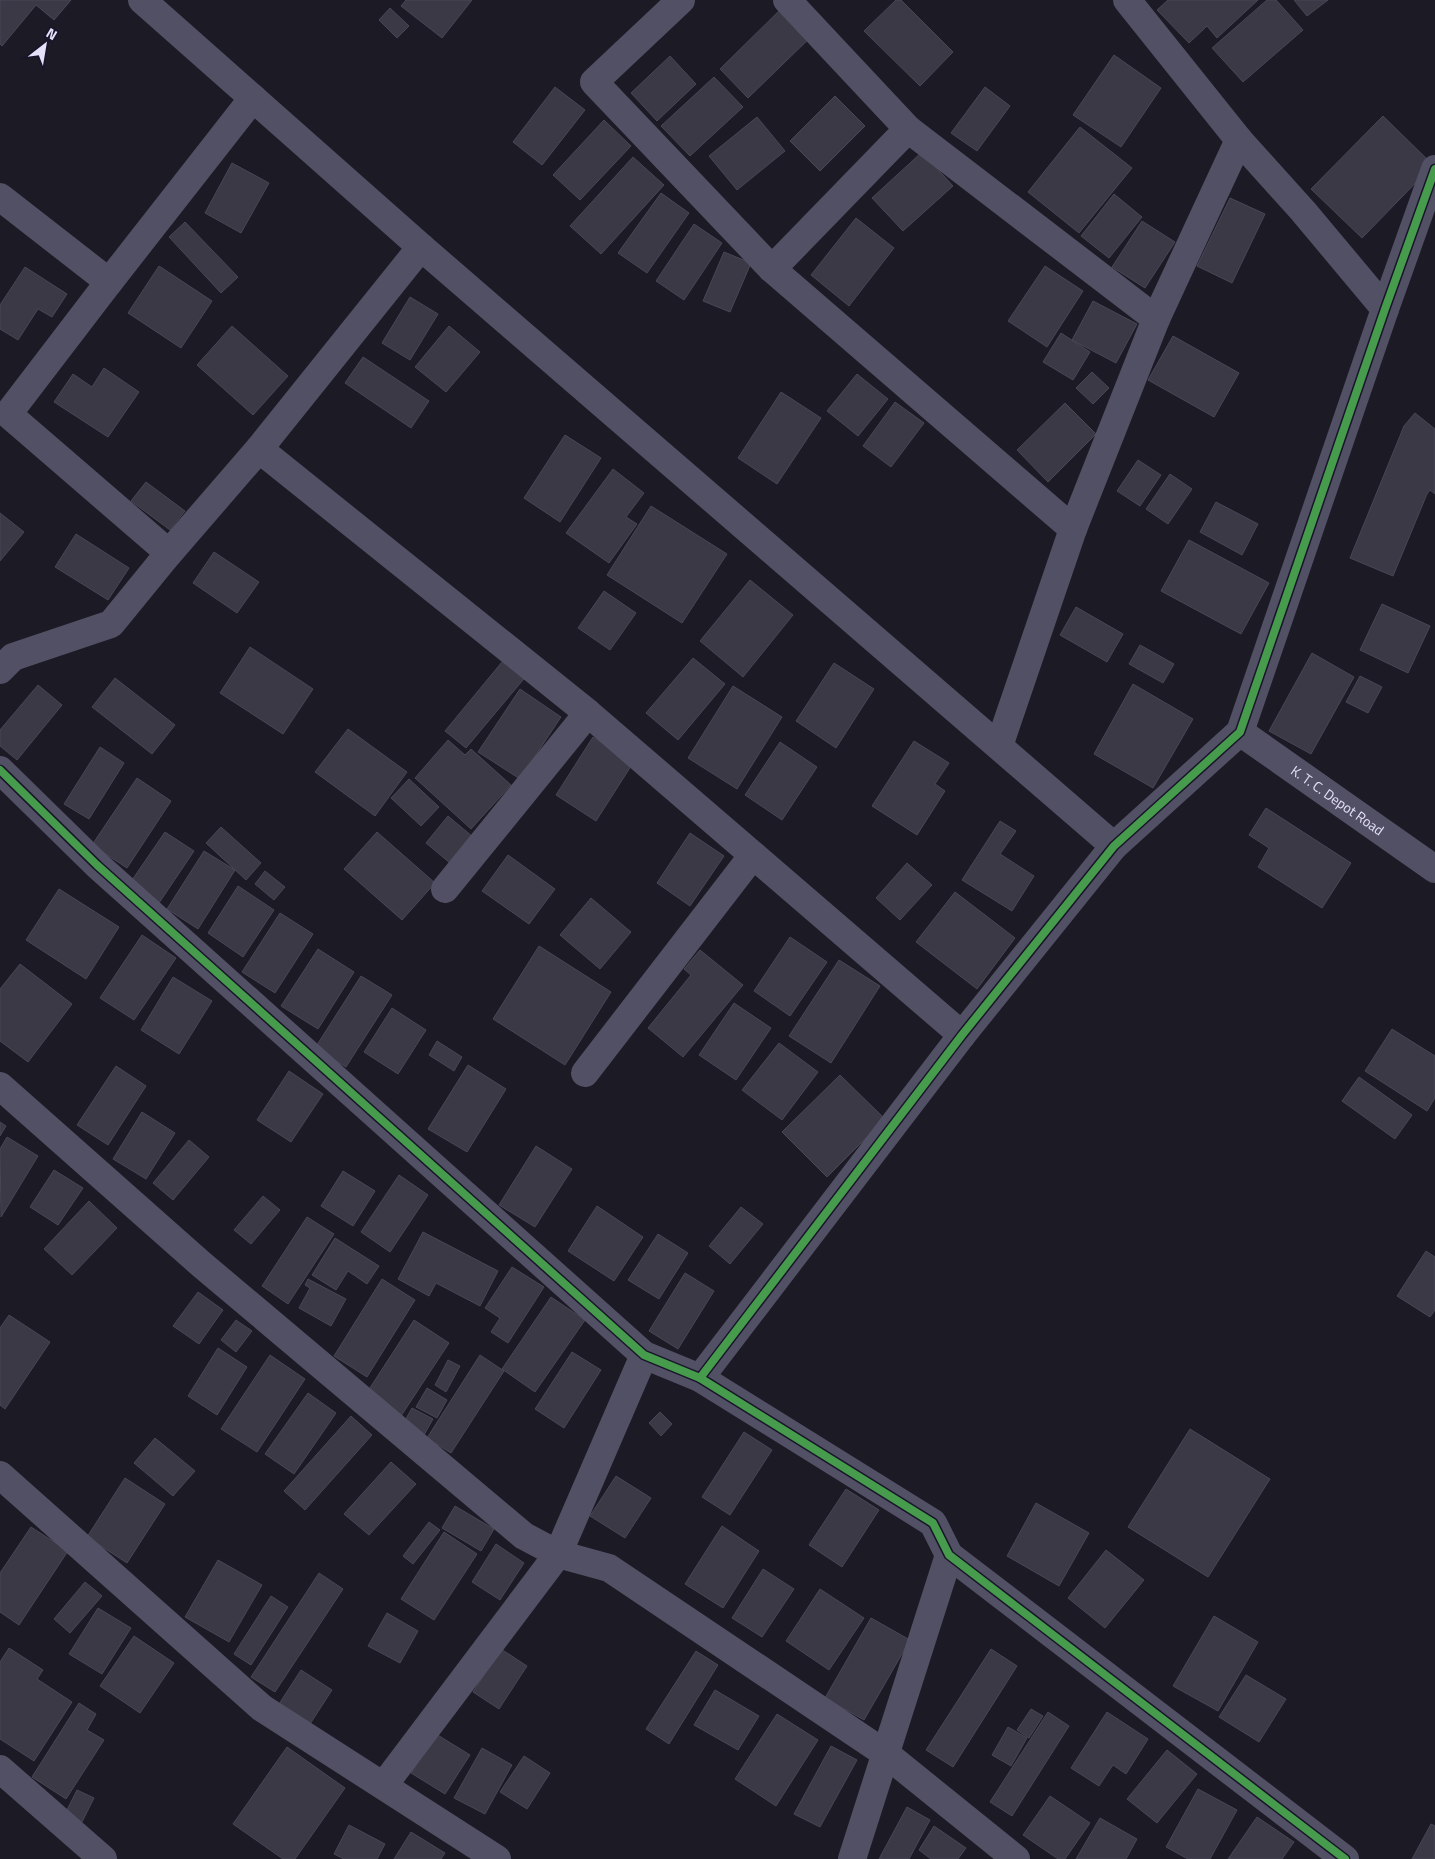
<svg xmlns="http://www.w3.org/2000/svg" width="1435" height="1859" font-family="'Titillium Web',sans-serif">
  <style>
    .building { fill: #3b3946; stroke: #494656 }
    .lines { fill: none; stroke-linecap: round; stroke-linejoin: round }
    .minor { stroke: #525064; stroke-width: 28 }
    .cycleway-casing { stroke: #19152a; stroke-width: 11 }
    .cycleway { stroke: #469c4c; stroke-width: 8 }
    .labels { text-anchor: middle; stroke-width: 5; stroke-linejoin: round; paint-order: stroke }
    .street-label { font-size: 14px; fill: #e5e1fb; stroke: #19152a }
  </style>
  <rect width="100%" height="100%" fill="#1c1a25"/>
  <g class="building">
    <path d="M 0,0 L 71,0 L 54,20 L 36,5 L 2,46 L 0,44 Z"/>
    <path d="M 406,0 L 472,0 L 442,38 L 401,6 Z"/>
    <path d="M 896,0 L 901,0 L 953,52 L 920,86 L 864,31 Z"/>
    <path d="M 1168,0 L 1258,0 L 1217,38 L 1207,26 L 1189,43 L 1157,10 Z"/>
    <path d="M 1267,0 L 1276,0 L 1303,30 L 1243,82 L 1212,48 Z"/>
    <path d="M 1294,0 L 1328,0 L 1307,16 Z"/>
    <path d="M 787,3 L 816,32 L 748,98 L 720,69 Z"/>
    <path d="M 390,8 L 409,26 L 397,38 L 379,20 Z"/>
    <path d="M 1114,55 L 1161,88 L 1121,147 L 1073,115 Z"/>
    <path d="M 670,56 L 696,84 L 657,121 L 631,93 Z"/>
    <path d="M 714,77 L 743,107 L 690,156 L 661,126 Z"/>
    <path d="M 555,87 L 585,110 L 542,165 L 513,142 Z"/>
    <path d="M 985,87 L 1010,106 L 977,151 L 951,133 Z"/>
    <path d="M 835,96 L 865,126 L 820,171 L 790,141 Z"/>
    <path d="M 1383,116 L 1433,165 L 1362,238 L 1311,189 Z"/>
    <path d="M 757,117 L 785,151 L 737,190 L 709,156 Z"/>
    <path d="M 604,120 L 631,146 L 580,200 L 553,175 Z"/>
    <path d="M 1080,127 L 1132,168 L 1079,233 L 1028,192 Z"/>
    <path d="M 922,152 L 953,186 L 903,231 L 872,198 Z"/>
    <path d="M 633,157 L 664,185 L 601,254 L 570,226 Z"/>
    <path d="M 232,163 L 269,183 L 241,233 L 205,213 Z"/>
    <path d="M 661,193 L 689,213 L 647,273 L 618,253 Z"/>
    <path d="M 1114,194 L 1142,217 L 1109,258 L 1081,236 Z"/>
    <path d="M 1230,198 L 1265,214 L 1232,283 L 1197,266 Z"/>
    <path d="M 856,218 L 894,248 L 849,306 L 811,275 Z"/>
    <path d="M 1142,221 L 1175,242 L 1145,288 L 1112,267 Z"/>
    <path d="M 185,222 L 238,277 L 221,293 L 169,237 Z"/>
    <path d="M 694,224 L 722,243 L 684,300 L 656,281 Z"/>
    <path d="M 724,252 L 751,263 L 730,312 L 703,301 Z"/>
    <path d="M 159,266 L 212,301 L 181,348 L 128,313 Z"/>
    <path d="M 1045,266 L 1083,291 L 1047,347 L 1008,321 Z"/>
    <path d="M 25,267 L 67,294 L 52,317 L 38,309 L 18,340 L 0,329 L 0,305 Z"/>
    <path d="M 410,297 L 438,314 L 410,360 L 382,343 Z"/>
    <path d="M 1093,301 L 1137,324 L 1116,363 L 1072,340 Z"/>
    <path d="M 232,326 L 288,376 L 253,415 L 197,365 Z"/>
    <path d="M 449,326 L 480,352 L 446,392 L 415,367 Z"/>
    <path d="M 1061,333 L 1090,352 L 1073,380 L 1043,362 Z"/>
    <path d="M 1173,336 L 1239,373 L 1214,417 L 1148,380 Z"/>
    <path d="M 363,357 L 429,401 L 411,428 L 345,383 Z"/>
    <path d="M 104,368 L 139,392 L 108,437 L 54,402 L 73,374 L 92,387 Z"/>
    <path d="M 1092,372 L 1109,388 L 1093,404 L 1076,388 Z"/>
    <path d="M 857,374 L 888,399 L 858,436 L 827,411 Z"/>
    <path d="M 781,392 L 821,418 L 777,484 L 738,458 Z"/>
    <path d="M 895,402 L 924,423 L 891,467 L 863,446 Z"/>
    <path d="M 1065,403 L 1096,434 L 1048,482 L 1017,450 Z"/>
    <path d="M 1415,413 L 1435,429 L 1435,494 L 1430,490 L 1427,494 L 1393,576 L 1350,558 L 1404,426 Z"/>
    <path d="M 565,435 L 601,458 L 560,522 L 524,498 Z"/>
    <path d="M 1138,460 L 1161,475 L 1140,506 L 1117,491 Z"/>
    <path d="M 613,469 L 644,493 L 626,517 L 637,524 L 609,563 L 566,533 Z"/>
    <path d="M 1170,474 L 1192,489 L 1168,524 L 1146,509 Z"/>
    <path d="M 146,482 L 185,511 L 170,530 L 131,501 Z"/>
    <path d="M 1216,502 L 1258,524 L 1242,555 L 1200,532 Z"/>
    <path d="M 651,506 L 727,554 L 682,623 L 607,575 Z"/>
    <path d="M 0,513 L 24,532 L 0,561 Z"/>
    <path d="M 76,534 L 129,568 L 108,600 L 55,567 Z"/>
    <path d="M 1189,540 L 1269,583 L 1241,634 L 1161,591 Z"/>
    <path d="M 214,552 L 259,582 L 237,613 L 193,583 Z"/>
    <path d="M 750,580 L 793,615 L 743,677 L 700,641 Z"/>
    <path d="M 604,591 L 636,613 L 610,650 L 578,628 Z"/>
    <path d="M 1382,604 L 1430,626 L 1408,673 L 1360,650 Z"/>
    <path d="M 1076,607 L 1123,634 L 1107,662 L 1060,635 Z"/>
    <path d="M 1140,645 L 1174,664 L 1163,683 L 1129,664 Z"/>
    <path d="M 250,647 L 313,689 L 283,734 L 220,693 Z"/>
    <path d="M 1312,653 L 1354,677 L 1311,754 L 1269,731 Z"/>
    <path d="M 507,656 L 528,674 L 466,748 L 445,731 Z"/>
    <path d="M 693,658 L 725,684 L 678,740 L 646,713 Z"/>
    <path d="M 834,663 L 874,689 L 836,748 L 796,721 Z"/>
    <path d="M 1360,676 L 1382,687 L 1368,713 L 1346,702 Z"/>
    <path d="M 115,678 L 175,725 L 152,754 L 92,707 Z"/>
    <path d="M 1133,684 L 1193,719 L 1153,788 L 1094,754 Z"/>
    <path d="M 38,685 L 62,705 L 17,760 L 0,746 L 0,730 Z"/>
    <path d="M 733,686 L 782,717 L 737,789 L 688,758 Z"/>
    <path d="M 520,689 L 561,717 L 520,779 L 478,752 Z"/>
    <path d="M 348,729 L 407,772 L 375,816 L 315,772 Z"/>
    <path d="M 593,737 L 633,763 L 596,821 L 556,795 Z"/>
    <path d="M 448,740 L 465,755 L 471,749 L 511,785 L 471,829 L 415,778 Z"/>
    <path d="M 914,741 L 949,763 L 935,784 L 945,791 L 917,835 L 872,806 Z"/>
    <path d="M 780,742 L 817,767 L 782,820 L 745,795 Z"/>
    <path d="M 100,747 L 124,763 L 89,819 L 64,804 Z"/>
    <path d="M 137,778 L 171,801 L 127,868 L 92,845 Z"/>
    <path d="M 409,779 L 439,807 L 421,826 L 391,798 Z"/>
    <path d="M 1266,808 L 1351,863 L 1322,908 L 1258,867 L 1269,848 L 1249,835 Z"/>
    <path d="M 448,816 L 473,837 L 450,863 L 426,843 Z"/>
    <path d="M 1000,821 L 1016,831 L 1000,854 L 1034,876 L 1012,911 L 962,880 Z"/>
    <path d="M 221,827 L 261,863 L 246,880 L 206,843 Z"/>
    <path d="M 165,832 L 194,851 L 159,903 L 130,883 Z"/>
    <path d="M 377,832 L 435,883 L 402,920 L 344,869 Z"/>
    <path d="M 690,833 L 724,856 L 690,906 L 657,883 Z"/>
    <path d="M 204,851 L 235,870 L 198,929 L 167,909 Z"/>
    <path d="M 508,855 L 555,889 L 529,924 L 482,891 Z"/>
    <path d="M 907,863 L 932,885 L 900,920 L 876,898 Z"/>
    <path d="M 265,871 L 285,887 L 274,900 L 255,884 Z"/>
    <path d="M 238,886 L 274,910 L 243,957 L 208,933 Z"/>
    <path d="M 59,889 L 119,927 L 86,979 L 26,940 Z"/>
    <path d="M 955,892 L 1015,938 L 977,989 L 916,942 Z"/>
    <path d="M 591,898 L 631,932 L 600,969 L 560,935 Z"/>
    <path d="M 280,913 L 313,934 L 275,993 L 242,972 Z"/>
    <path d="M 142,935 L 176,958 L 134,1020 L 100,998 Z"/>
    <path d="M 790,937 L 827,962 L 790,1016 L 754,991 Z"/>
    <path d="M 539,946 L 611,992 L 565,1065 L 493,1019 Z"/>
    <path d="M 318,949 L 354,972 L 318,1029 L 281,1006 Z"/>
    <path d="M 700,950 L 743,985 L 683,1057 L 648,1028 L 691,975 L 684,969 Z"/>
    <path d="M 839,960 L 880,986 L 831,1063 L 789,1036 Z"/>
    <path d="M 20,964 L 72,1004 L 28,1062 L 0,1041 L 0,989 Z"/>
    <path d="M 361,976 L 392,995 L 346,1067 L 315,1048 Z"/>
    <path d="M 173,977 L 212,1001 L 179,1054 L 141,1030 Z"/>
    <path d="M 734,1003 L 771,1028 L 736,1080 L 699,1055 Z"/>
    <path d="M 392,1008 L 426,1030 L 398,1074 L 364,1052 Z"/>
    <path d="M 1392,1029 L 1435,1056 L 1435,1098 L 1427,1111 L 1365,1071 Z"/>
    <path d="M 437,1041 L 462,1057 L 454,1071 L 429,1055 Z"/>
    <path d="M 779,1043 L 818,1072 L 782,1120 L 742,1090 Z"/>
    <path d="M 468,1065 L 506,1089 L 467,1152 L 428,1129 Z"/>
    <path d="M 116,1066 L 146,1086 L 108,1145 L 77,1125 Z"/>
    <path d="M 289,1071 L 323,1094 L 291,1142 L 257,1120 Z"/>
    <path d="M 840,1075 L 885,1119 L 827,1177 L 782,1132 Z"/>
    <path d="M 1359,1077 L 1412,1115 L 1395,1139 L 1342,1101 Z"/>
    <path d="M 142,1112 L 175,1133 L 146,1179 L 113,1159 Z"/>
    <path d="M 0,1122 L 6,1126 L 0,1136 Z"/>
    <path d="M 7,1137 L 38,1156 L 1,1217 L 0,1149 Z"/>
    <path d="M 189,1140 L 209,1157 L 173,1200 L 153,1183 Z"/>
    <path d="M 536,1146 L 572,1169 L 535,1227 L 499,1205 Z"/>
    <path d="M 54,1170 L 83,1188 L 58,1225 L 30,1207 Z"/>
    <path d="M 343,1171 L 375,1191 L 353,1226 L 321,1206 Z"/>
    <path d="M 399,1175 L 428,1195 L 390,1252 L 361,1232 Z"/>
    <path d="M 263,1196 L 280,1210 L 251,1244 L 234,1230 Z"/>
    <path d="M 89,1201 L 117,1228 L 72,1275 L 44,1249 Z"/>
    <path d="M 597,1206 L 643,1237 L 614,1281 L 568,1251 Z"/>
    <path d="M 741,1207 L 763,1224 L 730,1264 L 709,1246 Z"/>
    <path d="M 307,1217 L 334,1234 L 288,1304 L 262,1286 Z"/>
    <path d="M 423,1232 L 498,1271 L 480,1306 L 436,1283 L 429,1296 L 398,1279 Z"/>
    <path d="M 658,1234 L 688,1253 L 659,1299 L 628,1280 Z"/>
    <path d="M 335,1238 L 379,1266 L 367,1284 L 348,1271 L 336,1290 L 312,1275 Z"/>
    <path d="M 1426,1251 L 1435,1257 L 1435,1310 L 1430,1317 L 1397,1296 Z"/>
    <path d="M 512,1267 L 544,1287 L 508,1343 L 491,1332 L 500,1318 L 485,1308 Z"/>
    <path d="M 685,1273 L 714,1291 L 678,1349 L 649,1331 Z"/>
    <path d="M 308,1279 L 346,1299 L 331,1326 L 299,1308 L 310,1288 L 305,1285 Z"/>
    <path d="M 382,1279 L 415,1300 L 367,1377 L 334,1356 Z"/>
    <path d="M 198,1292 L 223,1310 L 199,1344 L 173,1326 Z"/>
    <path d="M 551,1297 L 585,1320 L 535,1392 L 502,1369 Z"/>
    <path d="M 9,1315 L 50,1342 L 5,1409 L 0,1405 L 0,1328 Z"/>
    <path d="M 236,1320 L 252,1331 L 236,1352 L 221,1340 Z"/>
    <path d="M 414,1320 L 449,1343 L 401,1416 L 366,1394 Z"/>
    <path d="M 218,1348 L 247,1367 L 217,1415 L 188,1396 Z"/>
    <path d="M 572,1352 L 601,1370 L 564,1428 L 535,1409 Z"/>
    <path d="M 270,1355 L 305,1379 L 257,1452 L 221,1429 Z"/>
    <path d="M 480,1355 L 504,1371 L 451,1453 L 427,1438 Z"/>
    <path d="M 448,1360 L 460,1366 L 446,1392 L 435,1385 Z"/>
    <path d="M 427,1388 L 447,1400 L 437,1418 L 416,1407 Z"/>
    <path d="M 308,1393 L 336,1413 L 294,1474 L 265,1454 Z"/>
    <path d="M 412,1408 L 433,1419 L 424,1435 L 403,1424 Z"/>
    <path d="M 660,1412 L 672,1424 L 661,1436 L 649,1423 Z"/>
    <path d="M 351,1416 L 372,1435 L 305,1510 L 284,1491 Z"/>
    <path d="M 1190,1429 L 1270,1479 L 1208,1577 L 1128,1527 Z"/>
    <path d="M 744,1432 L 772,1450 L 730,1515 L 702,1497 Z"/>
    <path d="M 155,1438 L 195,1471 L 173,1496 L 134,1463 Z"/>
    <path d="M 391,1462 L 416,1484 L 369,1535 L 344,1514 Z"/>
    <path d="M 616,1476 L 651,1498 L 625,1538 L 590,1516 Z"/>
    <path d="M 125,1478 L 165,1504 L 127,1563 L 87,1537 Z"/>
    <path d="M 846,1489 L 879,1510 L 842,1567 L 809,1545 Z"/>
    <path d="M 1036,1503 L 1089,1533 L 1059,1586 L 1007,1556 Z"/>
    <path d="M 455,1506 L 494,1529 L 481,1551 L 442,1528 Z"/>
    <path d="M 429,1522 L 440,1530 L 413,1564 L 403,1556 Z"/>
    <path d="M 722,1526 L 759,1551 L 723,1608 L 685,1584 Z"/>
    <path d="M 31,1527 L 68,1551 L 19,1625 L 0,1612 L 0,1573 Z"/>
    <path d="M 444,1532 L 477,1554 L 434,1620 L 401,1599 Z"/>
    <path d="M 496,1544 L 524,1563 L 500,1600 L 472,1582 Z"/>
    <path d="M 1106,1550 L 1144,1580 L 1105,1628 L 1068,1598 Z"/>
    <path d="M 218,1560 L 262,1585 L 229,1642 L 185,1617 Z"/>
    <path d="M 763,1569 L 794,1589 L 762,1637 L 732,1618 Z"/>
    <path d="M 319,1573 L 343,1589 L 275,1692 L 251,1677 Z"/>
    <path d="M 85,1582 L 102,1596 L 70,1633 L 54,1619 Z"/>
    <path d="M 820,1589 L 864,1618 L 829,1670 L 786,1641 Z"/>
    <path d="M 271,1596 L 288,1607 L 251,1665 L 234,1654 Z"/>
    <path d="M 98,1608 L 131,1628 L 102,1674 L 69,1654 Z"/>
    <path d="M 387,1613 L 418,1631 L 400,1663 L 368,1646 Z"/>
    <path d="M 1214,1616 L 1258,1642 L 1218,1711 L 1173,1686 Z"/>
    <path d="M 871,1618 L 910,1640 L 864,1720 L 825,1698 Z"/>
    <path d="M 134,1636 L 174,1663 L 140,1713 L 100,1686 Z"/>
    <path d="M 9,1648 L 43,1670 L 37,1679 L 72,1702 L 34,1761 L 0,1739 L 0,1662 Z"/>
    <path d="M 501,1649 L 527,1666 L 499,1709 L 473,1692 Z"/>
    <path d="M 991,1649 L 1017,1666 L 953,1767 L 926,1750 Z"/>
    <path d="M 696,1651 L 718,1665 L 669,1744 L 646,1729 Z"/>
    <path d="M 301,1670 L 332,1690 L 310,1724 L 279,1704 Z"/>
    <path d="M 1246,1675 L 1286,1699 L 1259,1742 L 1219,1717 Z"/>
    <path d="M 715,1690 L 759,1716 L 738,1750 L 694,1725 Z"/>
    <path d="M 79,1703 L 96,1714 L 87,1730 L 104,1740 L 66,1799 L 32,1777 Z"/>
    <path d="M 1031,1709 L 1043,1716 L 1029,1738 L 1017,1730 Z"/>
    <path d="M 1048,1712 L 1069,1726 L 1012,1816 L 990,1802 Z"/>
    <path d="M 1107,1712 L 1148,1739 L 1126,1774 L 1113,1765 L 1099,1786 L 1071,1768 Z"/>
    <path d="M 777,1714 L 818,1740 L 776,1806 L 735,1779 Z"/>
    <path d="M 1008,1727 L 1027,1738 L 1011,1766 L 992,1755 Z"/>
    <path d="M 436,1734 L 470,1755 L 445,1794 L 411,1773 Z"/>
    <path d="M 831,1746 L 857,1760 L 820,1827 L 794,1814 Z"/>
    <path d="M 287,1747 L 345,1788 L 295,1859 L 283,1859 L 233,1824 Z"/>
    <path d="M 482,1748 L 512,1765 L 485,1814 L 454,1798 Z"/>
    <path d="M 1167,1750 L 1197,1774 L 1157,1823 L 1127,1799 Z"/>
    <path d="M 524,1756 L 550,1773 L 527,1809 L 500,1792 Z"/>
    <path d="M 1198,1789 L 1237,1810 L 1210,1859 L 1188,1859 L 1166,1847 Z"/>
    <path d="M 77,1790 L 94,1798 L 82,1822 L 65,1814 Z"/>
    <path d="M 1050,1796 L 1090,1823 L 1065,1859 L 1058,1859 L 1023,1835 Z"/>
    <path d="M 907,1807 L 930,1820 L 909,1859 L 879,1859 Z"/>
    <path d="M 1257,1817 L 1294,1842 L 1282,1859 L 1228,1859 Z"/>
    <path d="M 1100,1818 L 1137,1839 L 1126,1859 L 1076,1859 Z"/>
    <path d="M 1431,1824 L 1435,1826 L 1435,1859 L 1412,1859 Z"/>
    <path d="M 349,1825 L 385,1844 L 377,1859 L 344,1859 L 334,1854 Z"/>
    <path d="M 934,1826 L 966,1848 L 958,1859 L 931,1859 L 919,1850 Z"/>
    <path d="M 411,1832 L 445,1853 L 441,1859 L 394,1859 Z"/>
  </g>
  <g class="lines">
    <g class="minor">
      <path d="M 142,0 L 421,247 L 1114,846"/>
      <path d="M 681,0 L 594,82 L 772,269 L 1073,529"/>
      <path d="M 787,0 L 908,129 L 1156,319"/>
      <path d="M 1127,0 L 1239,140 L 1303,211 L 1385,309"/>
      <path d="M 0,197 L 109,282 L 8,414 L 169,553 L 259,449 L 421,247"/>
      <path d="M 772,269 L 908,129"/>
      <path d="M 109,282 L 253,98"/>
      <path d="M 259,449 L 588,713 L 962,1035"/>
      <path d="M 0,670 L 13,657 L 111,624 L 169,553"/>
      <path id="s1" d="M 1240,732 L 1435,869"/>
      <path d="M 999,746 L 1073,529 L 1156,319 L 1239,140"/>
      <path d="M 0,770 L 97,865 L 644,1355 L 700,1378 L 933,1523 L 949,1555 L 1345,1859"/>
      <path d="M 445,889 L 588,713"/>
      <path d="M 585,1073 L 753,855"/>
      <path d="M 0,1086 L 201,1264 L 524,1536 L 558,1554 L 609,1568 L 886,1754 L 1016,1859"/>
      <path d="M 700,1378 L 962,1035 L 1114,846 L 1240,732 L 1385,309 L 1435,169"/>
      <path d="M 0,1475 L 262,1708 L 497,1859"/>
      <path d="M 0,1769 L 103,1859"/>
      <path d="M 384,1785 L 558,1554 L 644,1355"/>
      <path d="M 852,1859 L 949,1555"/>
    </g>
    <g class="cycleway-casing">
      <g id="cycleway">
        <path d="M 0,770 L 97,865 L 644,1355 L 700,1378 L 933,1523 L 949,1555 L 1345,1859"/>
        <path d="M 700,1378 L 962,1035 L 1114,846 L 1240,732 L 1385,309 L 1435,169"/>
      </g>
    </g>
    <use href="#cycleway" class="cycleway"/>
  </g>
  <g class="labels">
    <g class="street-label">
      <text dy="5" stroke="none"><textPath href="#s1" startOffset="119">K. T. C. Depot Road</textPath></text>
    </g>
  </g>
  <g transform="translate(45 45) rotate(31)" stroke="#19152a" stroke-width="4" paint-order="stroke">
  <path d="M0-4L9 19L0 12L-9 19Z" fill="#e5e1fb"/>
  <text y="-8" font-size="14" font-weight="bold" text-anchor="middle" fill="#e5e1fb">N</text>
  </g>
</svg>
